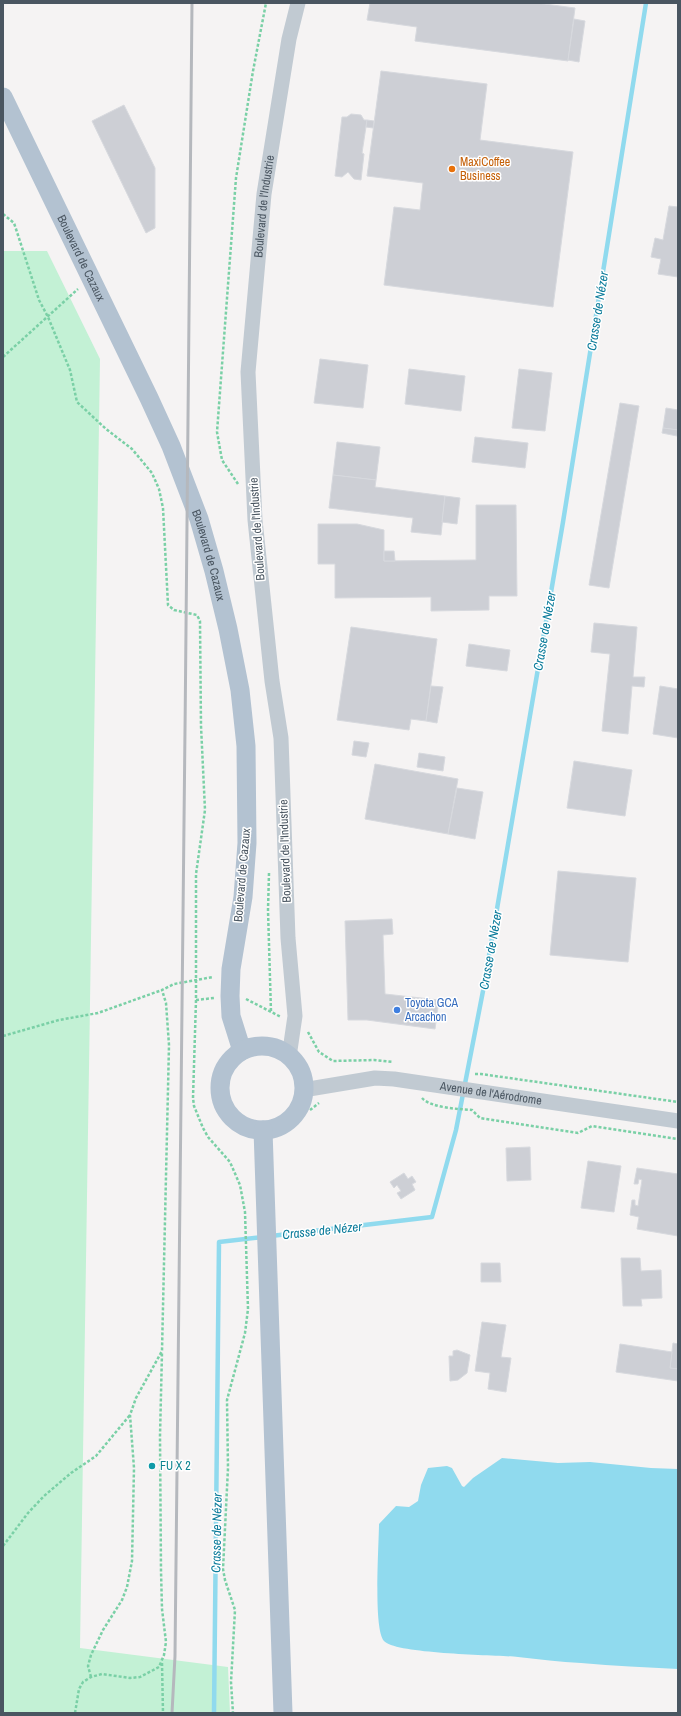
<svg xmlns="http://www.w3.org/2000/svg" width="681" height="1716" font-family="'Archivo Narrow',sans-serif">
  <style>
    .green { fill: #c3f1d5 }
    .water { fill: #90daee }
    .lines { fill: none; stroke-linecap: round; stroke-linejoin: round }
    .stream { stroke: #90daee; stroke-width: 4.5 }
    .building { fill: #cdcfd5; stroke: #d7d9de }
    .path { stroke: #7ad0a6; stroke-width: 2.5; stroke-dasharray: 3 2; stroke-linecap: butt }
    .minor { stroke: #c1cad2; stroke-width: 15 }
    .major { stroke: #b3c2d1; stroke-width: 19 }
    .rail { stroke: #b5b8bd; stroke-width: 3 }
    .food-dot { fill: #e8710a; stroke: #fff; stroke-width: 1.5 }
    .shop-dot { fill: #3f7fe0; stroke: #fff; stroke-width: 1.5 }
    .culture-dot { fill: #0f9aa8; stroke: #fff; stroke-width: 1.5 }
    .labels { text-anchor: middle; stroke-width: 3; stroke-linejoin: round; paint-order: stroke }
    .food-label { font-size: 12px; fill: #c56008; stroke: #fff; text-anchor: start }
    .street-label { font-size: 12px; fill: #4a5661; stroke: #fff }
    .shop-label { font-size: 12px; fill: #366cbe; stroke: #fff; text-anchor: start }
    .culture-label { font-size: 12px; fill: #0d838f; stroke: #fff; text-anchor: start }
    .water-label { font-size: 13px; font-style: italic; fill: #0c7c9b; stroke: #fff }
  </style>
  <rect width="100%" height="100%" fill="#f5f3f3"/>
  <path class="green" d="M 3,251 L 47,251 L 100,359 L 80,1648 L 228,1667 L 230,1713 L 3,1713 Z"/>
  <path class="water" d="M 502,1458 L 558,1463 L 590,1462 L 651,1468 L 678,1469 L 678,1669 C 646,1667 614,1666 581,1663 C 560,1662 539,1659 518,1657 C 496,1655 395,1654 384,1641 C 373,1629 379,1544 379,1524 L 396,1506 L 409,1507 L 418,1501 L 421,1485 L 428,1468 L 447,1466 L 452,1468 L 462,1486 L 464,1487 L 473,1478 Z"/>
  <g class="lines">
    <g class="stream">
      <path d="M 271,1236 L 432,1217 L 456,1130 L 483,991 L 563,522 L 646,3"/>
      <path d="M 214,1713 L 219,1242 L 263,1237"/>
    </g>
  </g>
  <g class="building">
    <path d="M 370,3 L 537,3 L 575,8 L 568,61 L 415,41 L 417,27 L 367,20 Z"/>
    <path d="M 574,19 L 585,21 L 579,62 L 568,60 Z"/>
    <path d="M 381,71 L 487,84 L 480,140 L 573,152 L 553,307 L 384,285 L 394,207 L 420,210 L 423,183 L 367,176 Z"/>
    <path d="M 124,105 L 155,168 L 155,228 L 146,233 L 92,121 Z"/>
    <path d="M 351,114 L 361,115 L 364,120 L 367,120 L 362,153 L 364,154 L 361,180 L 354,179 L 348,172 L 342,177 L 335,176 L 342,117 L 347,117 Z"/>
    <path d="M 367,120 L 374,121 L 373,128 L 366,127 Z"/>
    <path d="M 669,206 L 678,207 L 678,277 L 658,274 L 661,259 L 651,257 L 655,238 L 663,240 Z"/>
    <path d="M 320,359 L 368,365 L 363,408 L 314,403 Z"/>
    <path d="M 409,369 L 465,376 L 461,411 L 405,404 Z"/>
    <path d="M 519,369 L 552,373 L 545,431 L 512,428 Z"/>
    <path d="M 620,403 L 639,406 L 609,588 L 589,585 Z"/>
    <path d="M 666,408 L 678,410 L 678,430 L 663,428 Z"/>
    <path d="M 663,428 L 678,430 L 677,436 L 662,433 Z"/>
    <path d="M 475,437 L 528,443 L 525,468 L 472,462 Z"/>
    <path d="M 337,442 L 380,447 L 376,480 L 333,475 Z"/>
    <path d="M 333,475 L 376,480 L 375,487 L 445,496 L 441,535 L 411,532 L 413,518 L 329,508 Z"/>
    <path d="M 445,496 L 460,498 L 457,524 L 442,522 Z"/>
    <path d="M 476,505 L 516,505 L 517,596 L 489,596 L 489,610 L 431,611 L 431,597 L 335,598 L 335,564 L 318,564 L 318,524 L 357,524 L 384,530 L 384,561 L 476,560 Z"/>
    <path d="M 384,551 L 394,551 L 395,561 L 384,561 Z"/>
    <path d="M 594,623 L 637,627 L 633,677 L 645,677 L 644,687 L 632,686 L 628,734 L 602,731 L 610,654 L 591,652 Z"/>
    <path d="M 351,627 L 437,639 L 426,721 L 411,719 L 409,730 L 337,720 Z"/>
    <path d="M 469,644 L 510,650 L 507,671 L 466,666 Z"/>
    <path d="M 431,686 L 443,687 L 437,723 L 426,721 Z"/>
    <path d="M 660,686 L 678,689 L 678,738 L 653,734 Z"/>
    <path d="M 354,741 L 369,743 L 366,757 L 352,755 Z"/>
    <path d="M 419,753 L 445,757 L 443,771 L 417,767 Z"/>
    <path d="M 574,761 L 632,770 L 625,816 L 567,808 Z"/>
    <path d="M 375,764 L 458,779 L 448,834 L 365,819 Z"/>
    <path d="M 457,788 L 483,792 L 475,839 L 448,834 Z"/>
    <path d="M 558,871 L 636,878 L 628,962 L 550,955 Z"/>
    <path d="M 392,919 L 393,934 L 383,935 L 385,994 L 439,1000 L 435,1029 L 367,1020 L 348,1020 L 345,921 Z"/>
    <path d="M 530,1147 L 531,1180 L 507,1181 L 506,1148 Z"/>
    <path d="M 588,1161 L 621,1166 L 614,1212 L 581,1208 Z"/>
    <path d="M 637,1168 L 678,1174 L 678,1236 L 637,1229 L 639,1217 L 630,1215 L 632,1200 L 635,1200 L 635,1205 L 638,1206 L 642,1180 L 639,1179 L 638,1184 L 634,1184 Z"/>
    <path d="M 404,1173 L 408,1179 L 412,1176 L 416,1182 L 412,1184 L 415,1190 L 401,1199 L 397,1193 L 401,1191 L 397,1185 L 394,1188 L 390,1182 Z"/>
    <path d="M 621,1258 L 640,1258 L 641,1271 L 661,1270 L 662,1298 L 641,1299 L 642,1306 L 623,1306 Z"/>
    <path d="M 481,1263 L 500,1263 L 501,1282 L 481,1282 Z"/>
    <path d="M 482,1322 L 506,1325 L 501,1357 L 511,1358 L 506,1392 L 488,1389 L 490,1373 L 475,1371 Z"/>
    <path d="M 673,1343 L 678,1344 L 678,1369 L 670,1368 Z"/>
    <path d="M 620,1344 L 672,1352 L 670,1368 L 678,1369 L 678,1381 L 616,1372 Z"/>
    <path d="M 457,1350 L 470,1355 L 467,1373 L 458,1380 L 450,1381 L 449,1356 L 453,1356 L 453,1351 Z"/>
  </g>
  <g class="lines">
    <g class="path">
      <path d="M 3,214 L 14,223 L 16,229 L 39,300 L 48,317 L 70,370 L 77,402 L 106,429 L 132,449 L 152,473 L 159,489 L 163,508 L 168,605 L 174,610 L 197,615 L 200,621 L 201,726 L 205,810 L 196,874 L 196,1000 L 193,1098 L 194,1106 L 203,1128 L 208,1137 L 230,1162 L 240,1185 L 245,1212 L 248,1309 L 245,1333 L 227,1400 L 228,1468 L 223,1569 L 225,1580 L 235,1610 L 231,1682 L 233,1713"/>
      <path d="M 3,357 L 78,289"/>
      <path d="M 238,484 L 222,460 L 217,432 L 236,178 L 253,71 L 266,3"/>
      <path d="M 269,873 L 268,910 L 271,1012"/>
      <path d="M 246,999 L 281,1017"/>
      <path d="M 196,1000 L 214,998"/>
      <path d="M 308,1032 L 319,1052 L 333,1061 L 374,1060 L 393,1062"/>
      <path d="M 3,1036 L 59,1020 L 98,1013 L 162,990"/>
      <path d="M 475,1074 L 481,1074 L 678,1102"/>
      <path d="M 422,1098 C 431,1108 459,1109 472,1110 L 480,1118 L 578,1133 L 592,1126 L 678,1139"/>
      <path d="M 310,1110 L 319,1103"/>
      <path d="M 3,1546 L 28,1513 L 44,1496 L 71,1473 L 96,1456 L 130,1415"/>
      <path d="M 162,1663 L 163,1713"/>
      <path d="M 91,1677 L 88,1666 L 91,1655 L 103,1630 L 122,1600 L 127,1587 L 132,1561 L 134,1468 L 130,1415 L 136,1398 L 162,1351 L 169,1045 L 166,1003 L 162,990 L 174,984 L 213,977"/>
      <path d="M 75,1713 L 79,1689 L 83,1682 L 91,1677 L 102,1674 L 130,1678 L 140,1677 L 159,1667 L 164,1655 L 166,1642 L 162,1609 L 161,1571 L 160,1436 L 162,1352"/>
    </g>
    <g class="minor">
      <path id="s1" d="M 289,1057 L 295,1016 L 288,938 L 281,738 L 272,681 L 255,520 L 248,372 L 264,194 L 289,39 L 298,3"/>
      <path id="s2" d="M 303,1090 L 375,1078 L 394,1079 L 678,1121"/>
    </g>
    <g class="major">
      <path id="s3" d="M 3,97 L 149,398 L 171,446 L 199,519 L 214,571 L 228,629 L 240,690 L 246,746 L 247,843 L 243,897 L 231,969 L 230,996 L 231,1016 L 242,1051"/>
      <circle cx="262" cy="1088" r="42"/>
      <path d="M 263,1130 L 283,1713"/>
    </g>
    <path class="rail" d="M 172,1713 L 175,1656 C 184,1105 185,554 192,3"/>
  </g>
  <circle class="food-dot" cx="452" cy="169" r="4"/>
  <circle class="shop-dot" cx="397" cy="1010" r="4"/>
  <circle class="culture-dot" cx="152" cy="1466" r="4"/>
  <g class="labels">
    <g class="food-label">
      <text x="460" y="166">MaxiCoffee<tspan x="460" dy="14">Business</tspan></text>
    </g>
    <g class="street-label">
      <text dy="4" stroke="none"><textPath href="#s1" startOffset="854">Boulevard de l'Industrie</textPath></text>
      <text dy="4" stroke="none"><textPath href="#s3" startOffset="179">Boulevard de Cazaux</textPath></text>
      <text transform="translate(257 529) rotate(-94)" y="4">Boulevard de l'Industrie</text>
      <text dy="4" stroke="none"><textPath href="#s3" startOffset="503">Boulevard de Cazaux</textPath></text>
      <text transform="translate(285 851) rotate(-92)" y="4">Boulevard de l'Industrie</text>
      <text transform="translate(242 875) rotate(-85)" y="4">Boulevard de Cazaux</text>
      <text dy="4" stroke="none"><textPath href="#s2" startOffset="190">Avenue de l'Aérodrome</textPath></text>
    </g>
    <g class="shop-label">
      <text x="405" y="1007">Toyota GCA<tspan x="405" dy="14">Arcachon</tspan></text>
    </g>
    <g class="culture-label">
      <text x="160" y="1470">FU X 2</text>
    </g>
    <g class="water-label">
      <text transform="translate(597 311) rotate(-81)" y="5">Crasse de Nézer</text>
      <text transform="translate(544 631) rotate(-80)" y="5">Crasse de Nézer</text>
      <text transform="translate(490 950) rotate(-80)" y="5">Crasse de Nézer</text>
      <text transform="translate(322 1230) rotate(-6)" y="5">Crasse de Nézer</text>
      <text transform="translate(216 1533) rotate(-89)" y="5">Crasse de Nézer</text>
    </g>
  </g>
  <rect width="681" height="1716" fill="none" stroke="#4a5661" stroke-width="8"/>
</svg>
